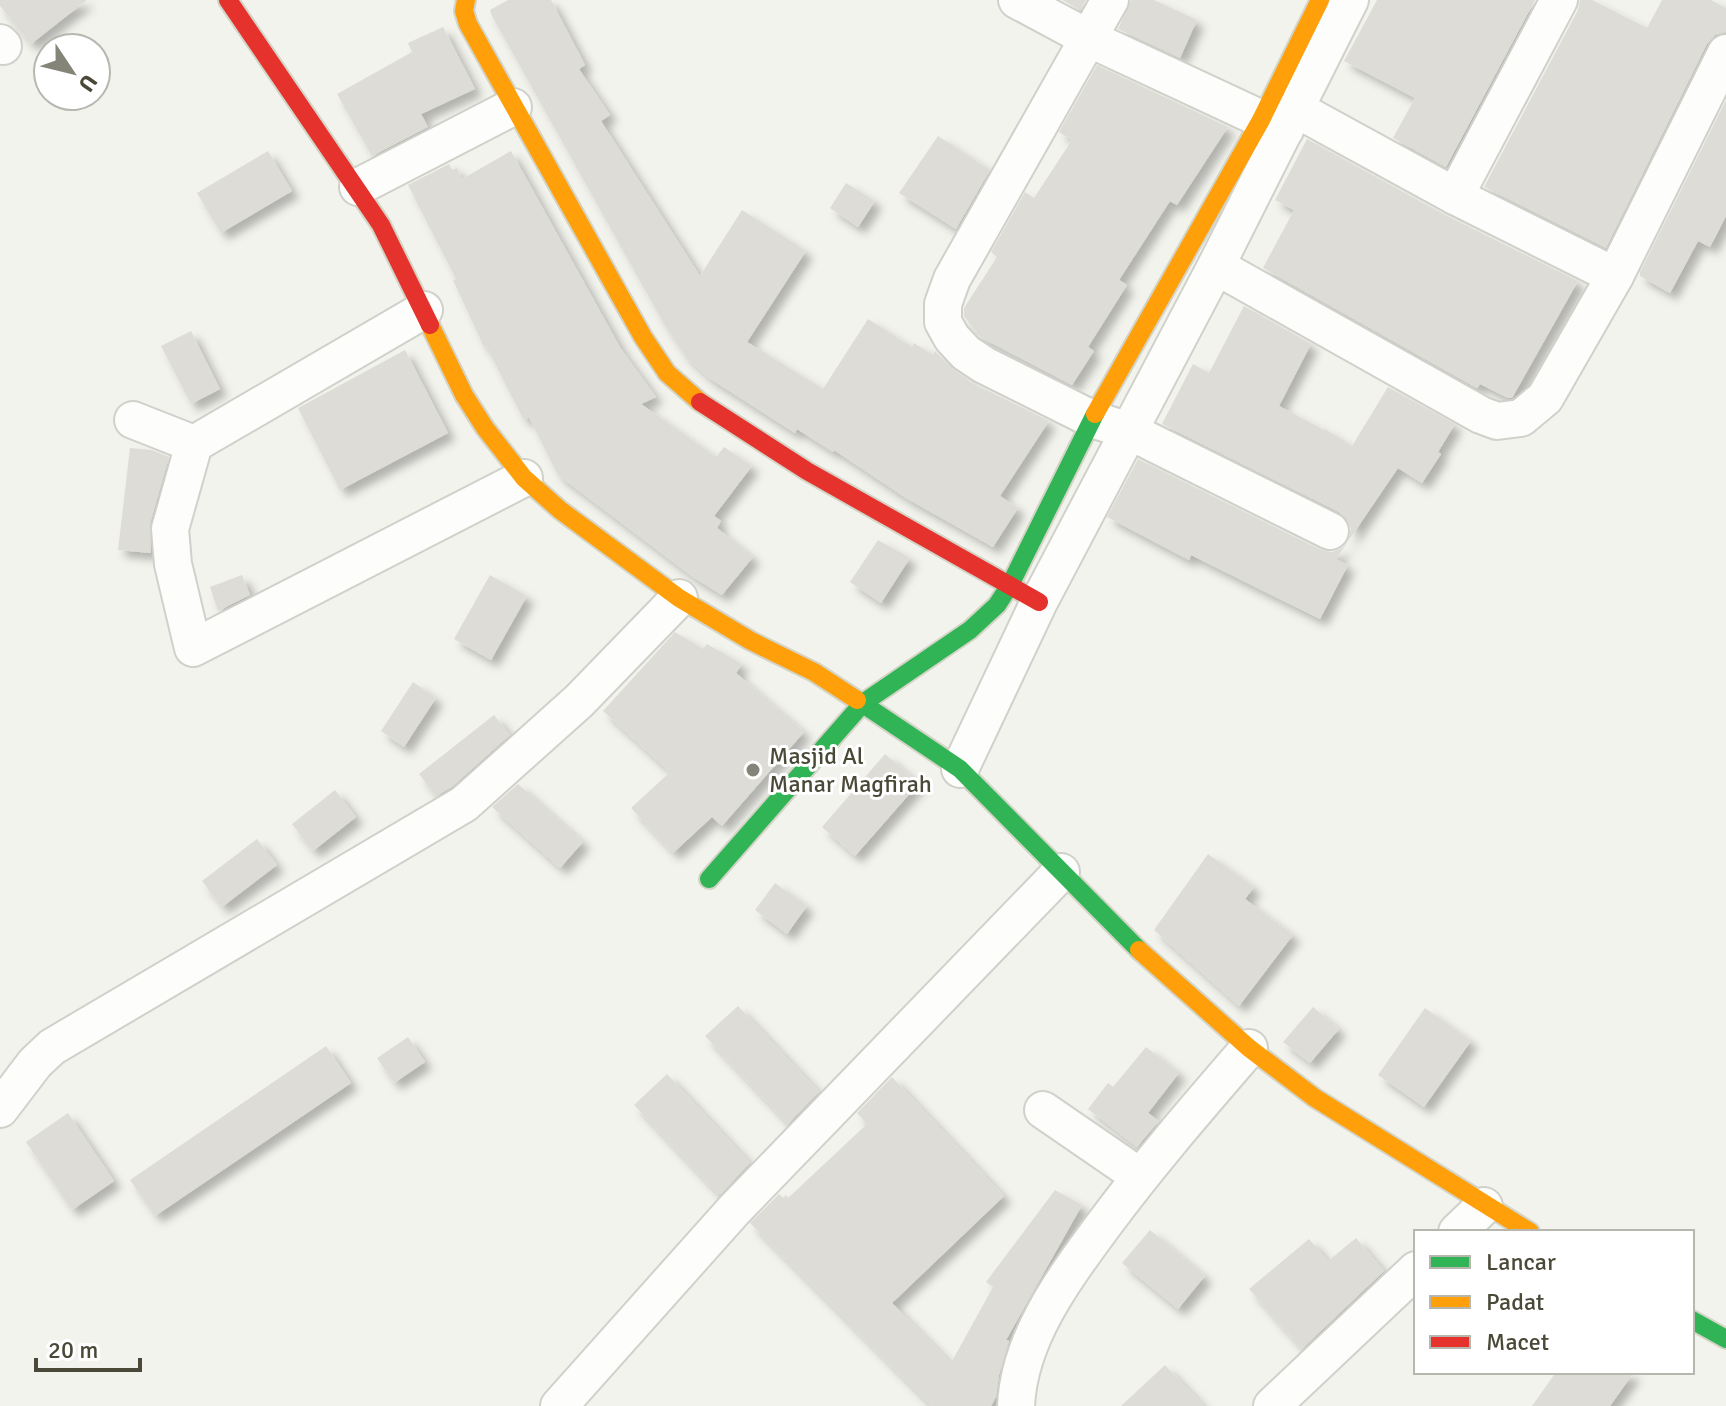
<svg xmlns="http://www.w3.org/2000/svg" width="1726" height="1406" font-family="Signika,sans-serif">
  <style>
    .building { fill: #dddcd6; filter: url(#shadow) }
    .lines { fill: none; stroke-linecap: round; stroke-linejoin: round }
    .street-casing { stroke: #d1d1cb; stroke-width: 40 }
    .fast-casing { stroke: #d3d4c6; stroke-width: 22 }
    .slow-casing { stroke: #d3d4c6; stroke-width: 22 }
    .jam-casing { stroke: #d3d4c6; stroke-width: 22 }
    .street { stroke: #fdfdfc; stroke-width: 36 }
    .fast { stroke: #30b455; stroke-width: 18 }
    .slow { stroke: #ff9f0a; stroke-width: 18 }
    .jam { stroke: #e5322d; stroke-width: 18 }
    .poi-dot { fill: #858478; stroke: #fff; stroke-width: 3 }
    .labels { text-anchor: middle; stroke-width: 6; stroke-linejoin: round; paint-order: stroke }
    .poi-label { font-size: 24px; fill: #4a4938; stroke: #fff; text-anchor: start }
  </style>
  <defs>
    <filter id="shadow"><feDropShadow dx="7" dy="7" stdDeviation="4" flood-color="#0004"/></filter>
  </defs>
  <rect width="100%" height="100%" fill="#f3f3ee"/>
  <g class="building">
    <path d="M 0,0 L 87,0 L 31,44 L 0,6 Z"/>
    <path d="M 508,0 L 551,0 L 585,65 L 579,69 L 610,115 L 601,121 L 700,276 L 742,210 L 806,251 L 747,342 L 823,389 L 868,319 L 912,347 L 914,343 L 933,355 L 935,351 L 951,368 L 972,383 L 1049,421 L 1000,496 L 1018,508 L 993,547 L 906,498 L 834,450 L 833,452 L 797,429 L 795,433 L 709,378 L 686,357 L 664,324 L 491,14 L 490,10 Z"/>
    <path d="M 1062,0 L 1086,0 L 1080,10 Z"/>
    <path d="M 1131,0 L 1154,0 L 1197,20 L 1180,58 L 1118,29 Z"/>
    <path d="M 1377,0 L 1535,0 L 1446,167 L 1393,138 L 1415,98 L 1344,61 Z"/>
    <path d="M 1580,0 L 1592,0 L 1647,28 L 1662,0 L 1711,0 L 1726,8 L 1726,32 L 1715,35 L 1707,44 L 1606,248 L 1484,187 L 1578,10 Z"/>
    <path d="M 443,27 L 475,89 L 421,114 L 428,127 L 372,156 L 337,94 L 412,52 L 408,43 Z"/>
    <path d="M 1097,65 L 1228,127 L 1177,205 L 1170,201 L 1119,280 L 1127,285 L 1088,347 L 1094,351 L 1072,385 L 980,337 L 964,316 L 964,308 L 997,257 L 991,252 L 1025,192 L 1034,198 L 1072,140 L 1059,132 Z"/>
    <path d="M 1726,100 L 1726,216 L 1710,247 L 1698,241 L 1670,293 L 1640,276 L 1640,272 Z"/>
    <path d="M 938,136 L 990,170 L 956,229 L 899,193 Z"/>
    <path d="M 1307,139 L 1445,215 L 1578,281 L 1512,398 L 1508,398 L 1480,384 L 1477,388 L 1263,268 L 1294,210 L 1275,200 Z"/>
    <path d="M 268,151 L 292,191 L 221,233 L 197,193 Z"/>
    <path d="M 511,151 L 621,349 L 656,397 L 641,404 L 716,457 L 724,447 L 752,466 L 714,516 L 721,521 L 717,528 L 753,557 L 722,595 L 693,577 L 558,475 L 529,417 L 524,420 L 486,346 L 484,347 L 453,280 L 456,279 L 408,185 L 449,164 L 452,170 L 457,168 L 462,179 Z"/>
    <path d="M 846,183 L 875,201 L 858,227 L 830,208 Z"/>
    <path d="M 1244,306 L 1311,344 L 1279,406 L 1324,430 L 1325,429 L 1352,446 L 1388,387 L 1455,424 L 1438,452 L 1441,454 L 1422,483 L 1398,468 L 1336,559 L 1348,565 L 1320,619 L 1191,555 L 1189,560 L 1107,517 L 1138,459 L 1321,550 L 1332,552 L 1342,548 L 1348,541 L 1351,529 L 1347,519 L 1339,512 L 1162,424 L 1193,364 L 1209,373 Z"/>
    <path d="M 191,331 L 220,389 L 191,404 L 161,346 Z"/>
    <path d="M 405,350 L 448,433 L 340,490 L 298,408 Z"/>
    <path d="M 130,448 L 152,450 L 169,457 L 150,524 L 151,553 L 118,550 Z"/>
    <path d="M 878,540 L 910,558 L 881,603 L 850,582 Z"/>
    <path d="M 242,575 L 250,595 L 218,611 L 210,587 Z"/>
    <path d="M 490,575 L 527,596 L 491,660 L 454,639 Z"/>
    <path d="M 675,632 L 703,649 L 707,644 L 742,664 L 736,673 L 804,732 L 722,826 L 712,817 L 673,853 L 631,808 L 670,772 L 603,711 Z"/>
    <path d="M 413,682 L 436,698 L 404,747 L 381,731 Z"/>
    <path d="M 494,715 L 510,735 L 452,787 L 436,796 L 419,774 Z"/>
    <path d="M 885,754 L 919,783 L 855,856 L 822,827 Z"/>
    <path d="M 518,784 L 583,842 L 560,868 L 492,807 Z"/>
    <path d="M 335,790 L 356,817 L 313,851 L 292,824 Z"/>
    <path d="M 257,839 L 277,865 L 222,907 L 202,881 Z"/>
    <path d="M 1208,854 L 1254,887 L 1245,899 L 1293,935 L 1239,1006 L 1154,930 Z"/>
    <path d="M 775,883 L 807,906 L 787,934 L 755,910 Z"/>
    <path d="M 738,1006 L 819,1092 L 788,1124 L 705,1036 Z"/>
    <path d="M 1313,1007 L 1339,1029 L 1310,1063 L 1283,1042 Z"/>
    <path d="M 1425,1008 L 1471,1041 L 1424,1107 L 1378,1075 Z"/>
    <path d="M 408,1037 L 425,1062 L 394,1083 L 377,1058 Z"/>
    <path d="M 326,1046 L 351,1083 L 155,1216 L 130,1180 Z"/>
    <path d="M 1146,1047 L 1179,1073 L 1148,1113 L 1159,1121 L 1137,1147 L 1088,1109 L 1108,1083 L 1113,1087 Z"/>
    <path d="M 667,1074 L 750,1163 L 721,1194 L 717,1193 L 634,1105 Z"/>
    <path d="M 892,1077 L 1004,1196 L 892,1303 L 951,1363 L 993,1287 L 986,1282 L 1055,1190 L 1082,1205 L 1006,1340 L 1009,1341 L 999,1375 L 996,1397 L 991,1406 L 931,1406 L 750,1223 L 779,1194 L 783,1198 L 786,1195 L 788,1198 L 867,1124 L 857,1113 Z"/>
    <path d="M 68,1113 L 114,1181 L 72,1210 L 26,1142 Z"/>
    <path d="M 1150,1230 L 1205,1276 L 1178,1309 L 1122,1263 Z"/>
    <path d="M 1356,1238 L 1384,1271 L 1302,1349 L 1249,1289 L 1309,1239 L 1328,1261 Z"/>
    <path d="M 1165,1365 L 1204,1406 L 1121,1406 Z"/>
    <path d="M 1556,1372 L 1634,1372 L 1610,1406 L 1532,1406 Z"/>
  </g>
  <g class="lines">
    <g class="street-casing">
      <g id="street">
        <path d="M 1017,0 L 1090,39 L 1285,130"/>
        <path d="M 1110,0 L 952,279 L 943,304 L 943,322 L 952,338 L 966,353 L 984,365 L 1092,419 L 1129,431 L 1330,531"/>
        <path d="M 0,43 L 3,46"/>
        <path d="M 1296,109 L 1455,196 L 1615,276"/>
        <path d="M 358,187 L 513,107"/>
        <path d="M 1455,196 L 1559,0"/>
        <path d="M 1216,266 L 1481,415 L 1497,421 L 1521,418 L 1545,398 L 1615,276 L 1726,53"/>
        <path d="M 424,310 L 194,444 L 170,529 L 173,564 L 193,648 L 524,478"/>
        <path d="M 133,420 L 194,444"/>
        <path d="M 960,769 L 1039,602 L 1216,266 L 1350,0"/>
        <path d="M 0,1109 L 35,1063 L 52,1047 L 464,804 L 579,701 L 679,598"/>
        <path d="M 1043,1110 L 1139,1176"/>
        <path d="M 1457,1232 L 1484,1206"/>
        <path d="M 559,1406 L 734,1210 L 1061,872"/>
        <path d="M 1016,1406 C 1019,1337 1066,1276 1105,1223 C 1151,1161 1199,1106 1249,1048"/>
        <path d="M 1272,1406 L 1416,1270"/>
      </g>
    </g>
    <g class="fast-casing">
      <g id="fast">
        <path d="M 857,700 L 960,769 L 1139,950"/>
        <path d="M 709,879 L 863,703 L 970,630 L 997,605 L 1010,585 L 1095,414"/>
        <path d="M 1692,1320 L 1726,1339"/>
      </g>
    </g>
    <g class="slow-casing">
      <g id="slow">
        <path d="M 466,0 L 464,11 L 468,24 L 643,337 L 667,373 L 700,402"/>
        <path d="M 430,325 L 464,395 L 485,428 L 524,478 L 560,510 L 679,598 L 751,641 L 814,672 L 857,700"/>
        <path d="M 1095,414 L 1261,120 L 1320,0"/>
        <path d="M 1139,950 L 1249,1048 L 1315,1098 L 1530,1232"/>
      </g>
    </g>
    <g class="jam-casing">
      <g id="jam">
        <path d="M 228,0 L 381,225 L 430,325"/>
        <path d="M 700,402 L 807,471 L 1039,602"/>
      </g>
    </g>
    <use href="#street" class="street"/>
    <use href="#fast" class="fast"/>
    <use href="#slow" class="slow"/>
    <use href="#jam" class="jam"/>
  </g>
  <circle class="poi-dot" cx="753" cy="770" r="8"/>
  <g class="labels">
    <g class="poi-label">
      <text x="769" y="764">Masjid Al<tspan x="769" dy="28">Manar Magfirah</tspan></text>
    </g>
  </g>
  <rect x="1414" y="1230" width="280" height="144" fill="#ffffff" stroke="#b7b6af" stroke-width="2"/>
  <rect x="1430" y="1256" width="40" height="12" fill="#30b455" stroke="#b7b6af" stroke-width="2"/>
  <text x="1486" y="1270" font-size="24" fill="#4a4938">Lancar</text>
  <rect x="1430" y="1296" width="40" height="12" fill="#ff9f0a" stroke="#b7b6af" stroke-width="2"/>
  <text x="1486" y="1310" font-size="24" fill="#4a4938">Padat</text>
  <rect x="1430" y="1336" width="40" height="12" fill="#e5322d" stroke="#b7b6af" stroke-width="2"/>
  <text x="1486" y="1350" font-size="24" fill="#4a4938">Macet</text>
  <g transform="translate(72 72) rotate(125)"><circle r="38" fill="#ffffff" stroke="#b7b6af" stroke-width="2"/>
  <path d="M0-6L14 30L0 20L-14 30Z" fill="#858478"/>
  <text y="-12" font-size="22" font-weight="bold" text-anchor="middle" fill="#4a4938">U</text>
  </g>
  <path d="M36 1358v12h104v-12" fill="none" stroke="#4a4938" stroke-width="4"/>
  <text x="48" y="1358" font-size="24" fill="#4a4938" stroke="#ffffff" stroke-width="6" paint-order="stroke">20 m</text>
</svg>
